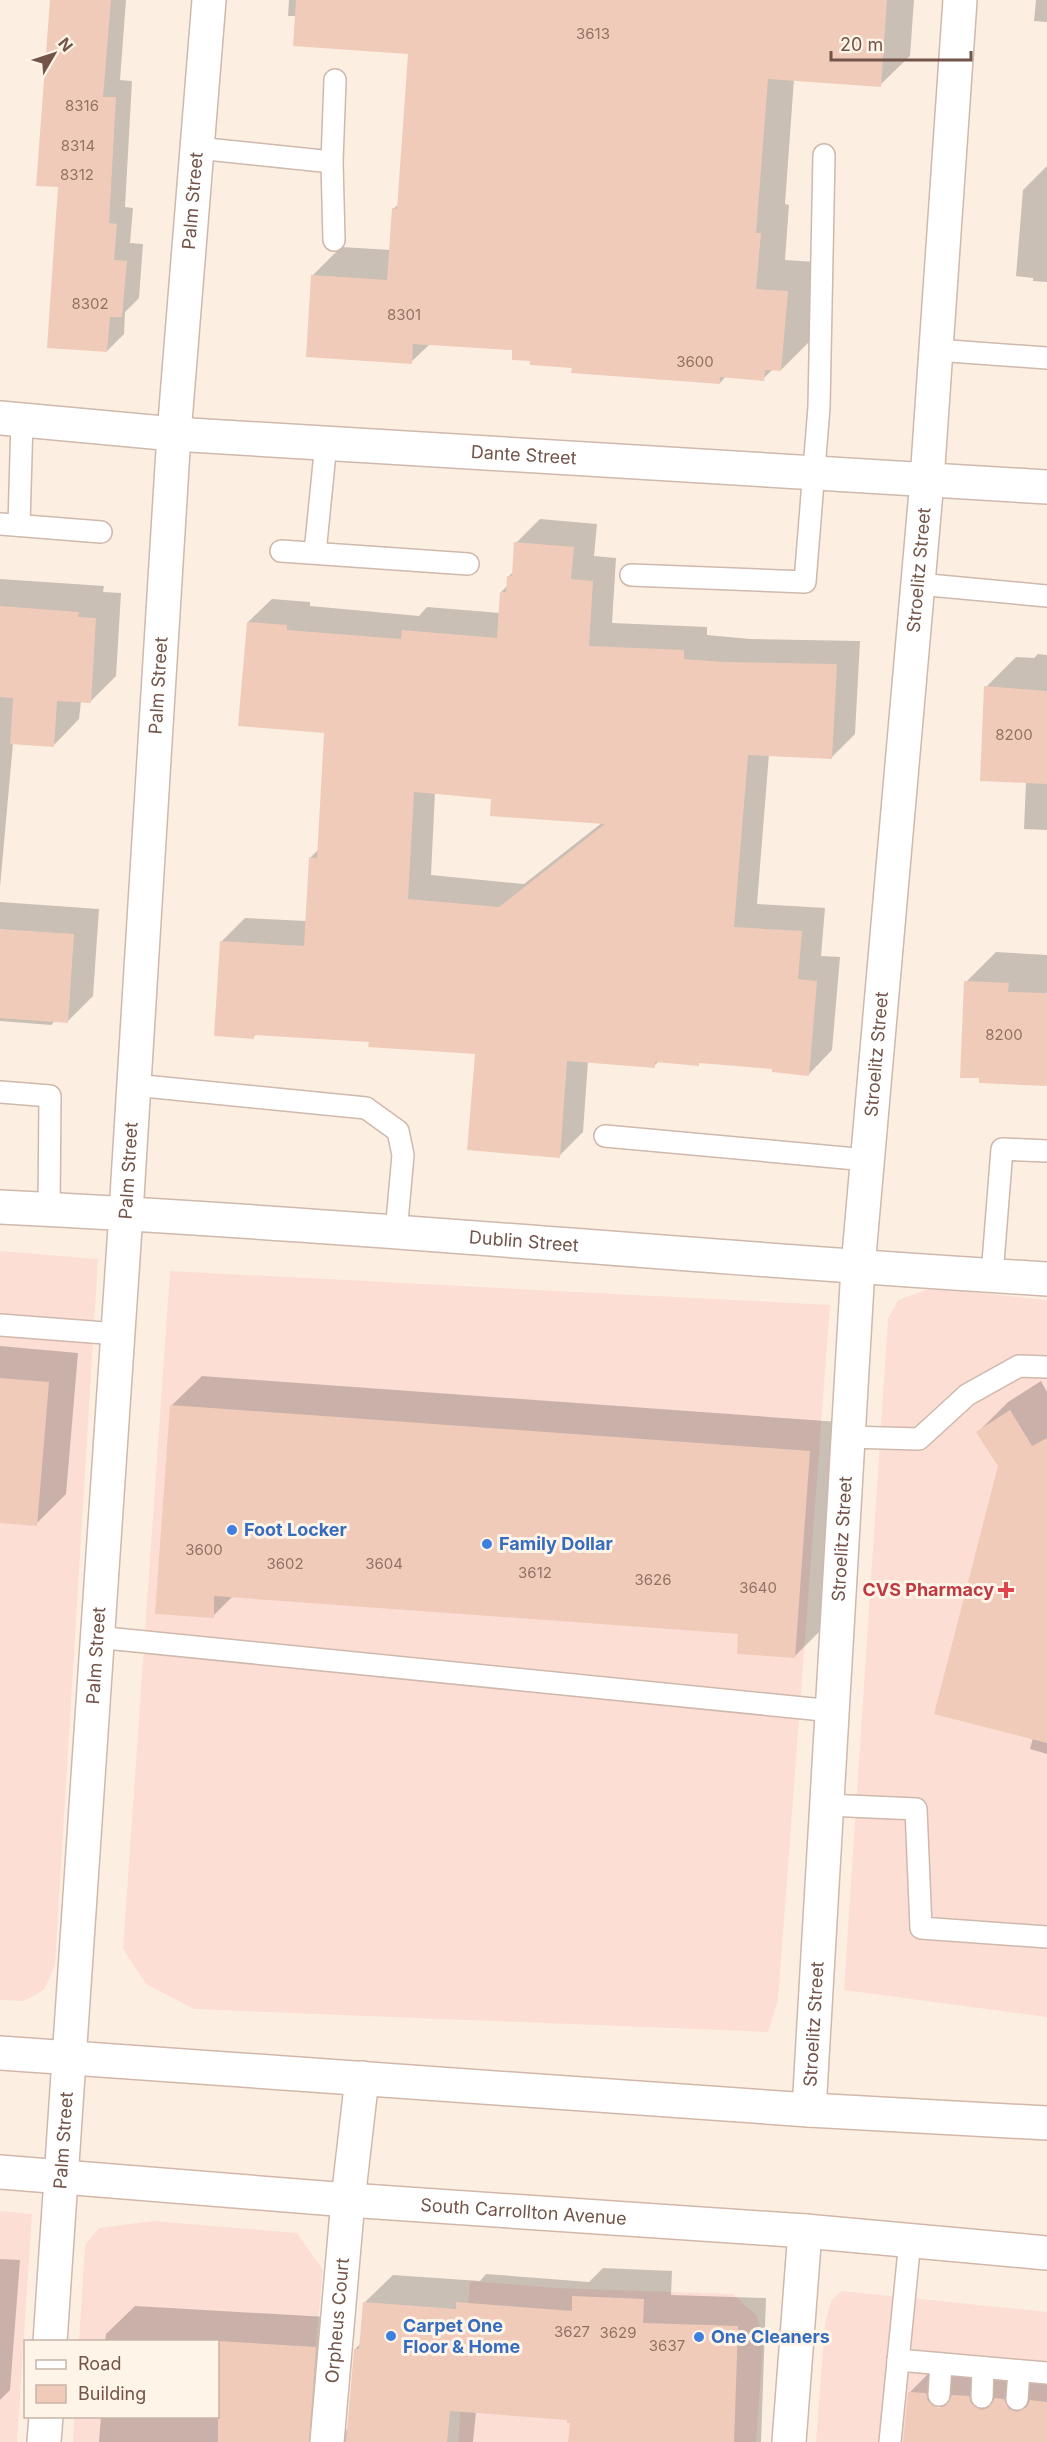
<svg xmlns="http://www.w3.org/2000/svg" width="1047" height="2442" font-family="Inter,sans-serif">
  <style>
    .commercial { fill: #fcded5 }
    .shadow { fill: #0003; fill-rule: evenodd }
    .building { fill: #f1cbba; fill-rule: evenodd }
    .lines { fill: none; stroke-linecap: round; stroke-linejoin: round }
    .lane-casing { stroke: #cfb8ac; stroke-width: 24 }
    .street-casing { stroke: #cfb8ac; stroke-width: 36 }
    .secondary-casing { stroke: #d2b7a9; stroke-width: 36 }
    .lane { stroke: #fff; stroke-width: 21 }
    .street { stroke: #fff; stroke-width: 33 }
    .secondary { stroke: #fff; stroke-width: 33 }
    .shop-dot { fill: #3f7fe0; stroke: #fff4e8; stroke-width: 2 }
    .health-dot { fill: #e0444e; stroke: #fff4e8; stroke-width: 2 }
    .labels { text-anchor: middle; stroke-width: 6; stroke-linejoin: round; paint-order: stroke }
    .number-label { font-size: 15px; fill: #927265 }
    .street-label { font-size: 18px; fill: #735449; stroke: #fff4e8 }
    .shop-label { font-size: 18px; font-weight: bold; fill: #366cbe; stroke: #fff4e8; text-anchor: start }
    .health-label { font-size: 18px; font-weight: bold; fill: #be3a42; stroke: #fff4e8; text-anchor: end }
  </style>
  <rect width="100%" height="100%" fill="#fcefe2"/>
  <g class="commercial">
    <path d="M 0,1251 L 98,1259 L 55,1965 L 44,1990 L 24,2001 L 0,2000 Z"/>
    <path d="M 170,1271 L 830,1305 L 778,2000 L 768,2032 L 194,2009 L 146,1984 L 123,1949 Z"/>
    <path d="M 932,1288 L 1047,1300 L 1047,2017 L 844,1990 L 888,1319 L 898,1300 Z"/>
    <path d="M 0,2211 L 32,2214 L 17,2442 L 0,2442 Z"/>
    <path d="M 153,2221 L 297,2233 L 323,2270 L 307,2442 L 73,2442 L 74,2417 L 218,2416 L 218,2342 L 79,2341 L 85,2245 L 99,2228 Z"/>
    <path d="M 470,2281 L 556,2288 L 733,2294 L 757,2316 L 763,2345 L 756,2442 L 458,2442 Z"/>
    <path d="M 842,2291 L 1047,2312 L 1047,2442 L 816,2442 L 825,2324 L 831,2301 Z"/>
  </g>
  <g class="shadow">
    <path d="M 51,0 L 126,0 L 120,80 L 132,81 L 125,207 L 133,208 L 130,243 L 143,244 L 139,298 L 125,312 L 124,334 L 107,351 L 60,186 L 38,185 Z"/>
    <path d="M 289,0 L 914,0 L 910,56 L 880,85 L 794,79 L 785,204 L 789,205 L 785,260 L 816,262 L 810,341 L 781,370 L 773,369 L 763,379 L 726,376 L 720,383 L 574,367 L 532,360 L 514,349 L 430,344 L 411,362 L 312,276 L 341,247 L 391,250 L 393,209 L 399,204 L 410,52 L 296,16 L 288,16 Z"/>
    <path d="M 1036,0 L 1047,0 L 1047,22 L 1034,21 Z"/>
    <path d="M 1047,166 L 1047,282 L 1033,281 L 1033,278 L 1016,276 L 1023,190 Z"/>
    <path d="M 540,519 L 597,524 L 594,556 L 616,558 L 612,623 L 707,627 L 707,635 L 750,639 L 860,641 L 855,734 L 831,758 L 769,754 L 757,904 L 825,908 L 821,956 L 840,957 L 832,1050 L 809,1074 L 773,1067 L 700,1062 L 698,1064 L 659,1061 L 654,1066 L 588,1061 L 583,1132 L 559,1156 L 476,1052 L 370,1040 L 257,1034 L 253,1037 L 222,941 L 245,918 L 306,921 L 310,858 L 319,849 L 326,731 L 248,622 L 272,599 L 310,602 L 310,606 L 419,616 L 427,607 L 500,613 L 501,592 L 508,585 L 508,577 L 514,571 L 516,543 ZM 435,792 L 493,798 L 603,822 L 524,884 L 431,875 Z"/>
    <path d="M 0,579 L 104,586 L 103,592 L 121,593 L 116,676 L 90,702 L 81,701 L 79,719 L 54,745 L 13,743 L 0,887 Z"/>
    <path d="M 1038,654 L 1047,655 L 1047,830 L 1024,829 L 1026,782 L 986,687 L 1016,657 L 1034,658 Z"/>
    <path d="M 0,902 L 99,909 L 93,996 L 67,1022 L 55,1021 L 51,1025 L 0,1021 Z"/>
    <path d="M 996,952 L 1047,955 L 1047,1085 L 966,982 Z"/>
    <path d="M 0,1346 L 78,1353 L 66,1494 L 36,1524 L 0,1521 Z"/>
    <path d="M 202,1376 L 839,1422 L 824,1627 L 794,1657 L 740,1633 L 233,1596 L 213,1616 L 172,1405 Z"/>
    <path d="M 1041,1381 L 1047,1392 L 1047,1754 L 1030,1749 L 1033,1738 L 1000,1466 L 978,1432 L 1008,1402 Z"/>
    <path d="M 0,2259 L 20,2260 L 10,2390 L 0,2400 Z"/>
    <path d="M 603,2268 L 672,2271 L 671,2295 L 766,2298 L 761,2442 L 570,2442 L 571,2422 L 568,2419 L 476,2412 L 473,2442 L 99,2442 L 101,2416 L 218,2416 L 218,2342 L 105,2342 L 106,2334 L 135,2306 L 344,2318 L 344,2429 L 348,2430 L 355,2349 L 361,2343 L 364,2303 L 393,2275 L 480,2281 L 486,2274 L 589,2282 Z"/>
    <path d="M 939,2363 L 968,2378 L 983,2366 L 1047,2382 L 1047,2442 L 904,2442 L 909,2393 ZM 933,2402 L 945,2411 L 933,2406 Z"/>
  </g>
  <g class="building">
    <path d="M 50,0 L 111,0 L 103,97 L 116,97 L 109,223 L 117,224 L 114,260 L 127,261 L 122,317 L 110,317 L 107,352 L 47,348 L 58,187 L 36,186 Z"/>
    <path d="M 296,0 L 887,0 L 881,87 L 768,79 L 756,233 L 761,233 L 756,289 L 788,291 L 781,371 L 765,370 L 764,381 L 720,377 L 720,384 L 571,373 L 572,368 L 530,365 L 530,361 L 512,360 L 512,350 L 413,344 L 412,364 L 306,357 L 311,275 L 387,280 L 392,208 L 397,209 L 408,54 L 293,46 Z"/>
    <path d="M 514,542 L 574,547 L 571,579 L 593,581 L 589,646 L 684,650 L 684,659 L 725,662 L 837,664 L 832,759 L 748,755 L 734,927 L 802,931 L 798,979 L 817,981 L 809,1076 L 772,1072 L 772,1069 L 699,1063 L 699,1066 L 655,1062 L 655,1068 L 567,1061 L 560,1158 L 467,1150 L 475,1054 L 368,1047 L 369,1042 L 254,1035 L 254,1039 L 214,1036 L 220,941 L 304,946 L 309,857 L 317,858 L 324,733 L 238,726 L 247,622 L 287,625 L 287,630 L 401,639 L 402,630 L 497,638 L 500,592 L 506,592 L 507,576 L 512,576 ZM 414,792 L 491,799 L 490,816 L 605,824 L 499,907 L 408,899 Z"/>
    <path d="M 0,606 L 79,612 L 78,617 L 96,618 L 91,703 L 57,701 L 54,747 L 10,744 L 13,698 L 0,697 Z"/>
    <path d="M 984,686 L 1047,691 L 1047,784 L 980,781 Z"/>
    <path d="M 0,929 L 74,934 L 68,1023 L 0,1018 Z"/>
    <path d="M 964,981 L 1009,983 L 1008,992 L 1047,993 L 1047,1086 L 979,1083 L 979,1078 L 960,1078 Z"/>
    <path d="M 0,1378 L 49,1382 L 37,1526 L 0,1523 Z"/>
    <path d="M 170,1405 L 810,1451 L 795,1658 L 737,1654 L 738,1634 L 214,1596 L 214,1618 L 155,1614 Z"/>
    <path d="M 1010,1410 L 1032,1446 L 1047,1438 L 1047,1743 L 934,1714 L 998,1466 L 976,1432 Z"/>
    <path d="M 572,2296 L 644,2299 L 643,2323 L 738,2326 L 734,2442 L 568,2442 L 570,2423 L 567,2423 L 567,2420 L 450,2411 L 447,2442 L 346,2442 L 354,2349 L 359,2349 L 363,2302 L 456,2309 L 456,2302 L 572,2311 Z"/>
    <path d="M 218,2341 L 316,2347 L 309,2442 L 218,2442 Z"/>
    <path d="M 908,2392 L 926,2393 L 928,2401 L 938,2408 L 945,2406 L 952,2395 L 969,2396 L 971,2403 L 981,2410 L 988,2408 L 995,2398 L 1004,2399 L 1009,2409 L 1017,2412 L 1027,2407 L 1030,2400 L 1047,2402 L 1047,2442 L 903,2442 Z"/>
  </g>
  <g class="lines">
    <g class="lane-casing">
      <g id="lane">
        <path d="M 197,148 L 332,162 L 335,80"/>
        <path d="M 332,162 L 334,240"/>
        <path d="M 936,350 L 1047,358"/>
        <path d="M 0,524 L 101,532"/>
        <path d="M 19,525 L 22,420"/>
        <path d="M 281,551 L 468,564"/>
        <path d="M 315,553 L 326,443"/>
        <path d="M 631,575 L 805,582 L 819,407 L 824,155"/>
        <path d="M 918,584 L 1047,596"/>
        <path d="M 134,1085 L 366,1108 L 398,1131 L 403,1155 L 396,1233"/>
        <path d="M 0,1092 L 50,1096 L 49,1209"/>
        <path d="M 605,1136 L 867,1160"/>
        <path d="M 992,1275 L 1002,1149 L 1047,1151"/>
        <path d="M 0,1325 L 118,1334"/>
        <path d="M 848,1437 L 919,1439 L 967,1395 L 1019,1366 L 1047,1367"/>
        <path d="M 96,1637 L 833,1711"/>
        <path d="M 827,1805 L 916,1809 L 921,1928 L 1047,1937"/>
        <path d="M 898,2360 L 1047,2373"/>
        <path d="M 939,2395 L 941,2364"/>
        <path d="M 982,2397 L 983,2368"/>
        <path d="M 1017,2399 L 1019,2371"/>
        <path d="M 890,2442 L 910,2240"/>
      </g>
    </g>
    <g class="street-casing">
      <g id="street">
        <path id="s1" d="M 0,418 L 174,434 L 1047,487"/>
        <path id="s2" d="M 0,1207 C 349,1224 698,1258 1047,1279"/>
        <path id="s3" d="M 809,2110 L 858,1267 L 927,480 L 960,0"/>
        <path id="s4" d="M 50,2342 L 126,1213 L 174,434 L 209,0"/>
        <path d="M 44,2442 L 46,2416"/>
        <path id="s5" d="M 327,2442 L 348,2200 L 362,2078"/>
        <path d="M 789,2442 L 805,2231"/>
      </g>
    </g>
    <g class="secondary-casing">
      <g id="secondary">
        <path d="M 0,2053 L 809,2110 L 1047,2123"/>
        <path id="s6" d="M 0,2172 L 348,2200 L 805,2231 L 1047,2253"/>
      </g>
    </g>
    <use href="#lane" class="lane"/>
    <use href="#street" class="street"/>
    <use href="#secondary" class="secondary"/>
  </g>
  <g class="shop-dot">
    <circle cx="232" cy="1530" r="6"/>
    <circle cx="487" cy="1544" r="6"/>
    <circle cx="391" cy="2336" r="6"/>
    <circle cx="699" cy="2337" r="6"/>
  </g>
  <path class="health-dot" d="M1003 1581h6v6h6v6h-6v6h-6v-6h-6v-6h6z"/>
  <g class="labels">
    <g class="number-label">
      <text x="593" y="39">3613</text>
      <text x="82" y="111">8316</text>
      <text x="78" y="151">8314</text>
      <text x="77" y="180">8312</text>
      <text x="90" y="309">8302</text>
      <text x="404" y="320">8301</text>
      <text x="695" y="367">3600</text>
      <text x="1014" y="740">8200</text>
      <text x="1004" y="1040">8200</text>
      <text x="204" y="1555">3600</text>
      <text x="285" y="1569">3602</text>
      <text x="384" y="1569">3604</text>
      <text x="535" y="1578">3612</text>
      <text x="653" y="1585">3626</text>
      <text x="758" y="1593">3640</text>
      <text x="572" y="2337">3627</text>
      <text x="618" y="2338">3629</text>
      <text x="667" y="2351">3637</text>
    </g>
    <g class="street-label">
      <text dy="6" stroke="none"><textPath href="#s4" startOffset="2146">Palm Street</textPath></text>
      <text dy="6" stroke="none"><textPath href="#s1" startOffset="525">Dante Street</textPath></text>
      <text dy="6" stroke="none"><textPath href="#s3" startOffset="1544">Stroelitz Street</textPath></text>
      <text dy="6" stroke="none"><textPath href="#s4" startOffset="1660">Palm Street</textPath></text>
      <text dy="6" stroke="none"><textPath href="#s3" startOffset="1058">Stroelitz Street</textPath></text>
      <text dy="6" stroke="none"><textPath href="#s4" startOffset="1174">Palm Street</textPath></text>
      <text dy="6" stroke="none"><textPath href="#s2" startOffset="525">Dublin Street</textPath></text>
      <text dy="6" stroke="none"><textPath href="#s3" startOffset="572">Stroelitz Street</textPath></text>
      <text dy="6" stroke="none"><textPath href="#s4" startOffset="688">Palm Street</textPath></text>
      <text dy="6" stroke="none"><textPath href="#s3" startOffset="86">Stroelitz Street</textPath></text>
      <text dy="6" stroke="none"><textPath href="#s4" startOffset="202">Palm Street</textPath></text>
      <text dy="6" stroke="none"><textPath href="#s6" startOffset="525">South Carrollton Avenue</textPath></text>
      <text dy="6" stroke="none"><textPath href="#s5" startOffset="122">Orpheus Court</textPath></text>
    </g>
    <g class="shop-label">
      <text x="244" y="1536">Foot Locker</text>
      <text x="499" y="1550">Family Dollar</text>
      <text x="403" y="2332">Carpet One<tspan x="403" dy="21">Floor &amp; Home</tspan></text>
      <text x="711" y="2343">One Cleaners</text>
    </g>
    <g class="health-label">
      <text x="994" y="1596">CVS Pharmacy</text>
    </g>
  </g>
  <rect x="24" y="2340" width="195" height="78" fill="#fff4e8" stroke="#c7b4a8" stroke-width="1.5"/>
  <rect x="36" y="2360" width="30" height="9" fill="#ffffff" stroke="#c7b4a8" stroke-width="1.5"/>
  <text x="78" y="2370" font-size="18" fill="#735449">Road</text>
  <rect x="36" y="2385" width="30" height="18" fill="#f1cbba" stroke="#c7b4a8" stroke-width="1.5"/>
  <text x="78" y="2400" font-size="18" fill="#735449">Building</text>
  <g transform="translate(54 54) rotate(51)" stroke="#fff4e8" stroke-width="4.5" paint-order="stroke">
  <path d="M0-4.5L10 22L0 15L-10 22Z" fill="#735449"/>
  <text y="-9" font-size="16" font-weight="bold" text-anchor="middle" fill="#735449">N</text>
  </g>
  <path d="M831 51v9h140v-9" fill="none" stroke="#735449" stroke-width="3"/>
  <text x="840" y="51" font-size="18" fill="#735449" stroke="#fff4e8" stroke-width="4.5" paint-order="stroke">20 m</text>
</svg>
